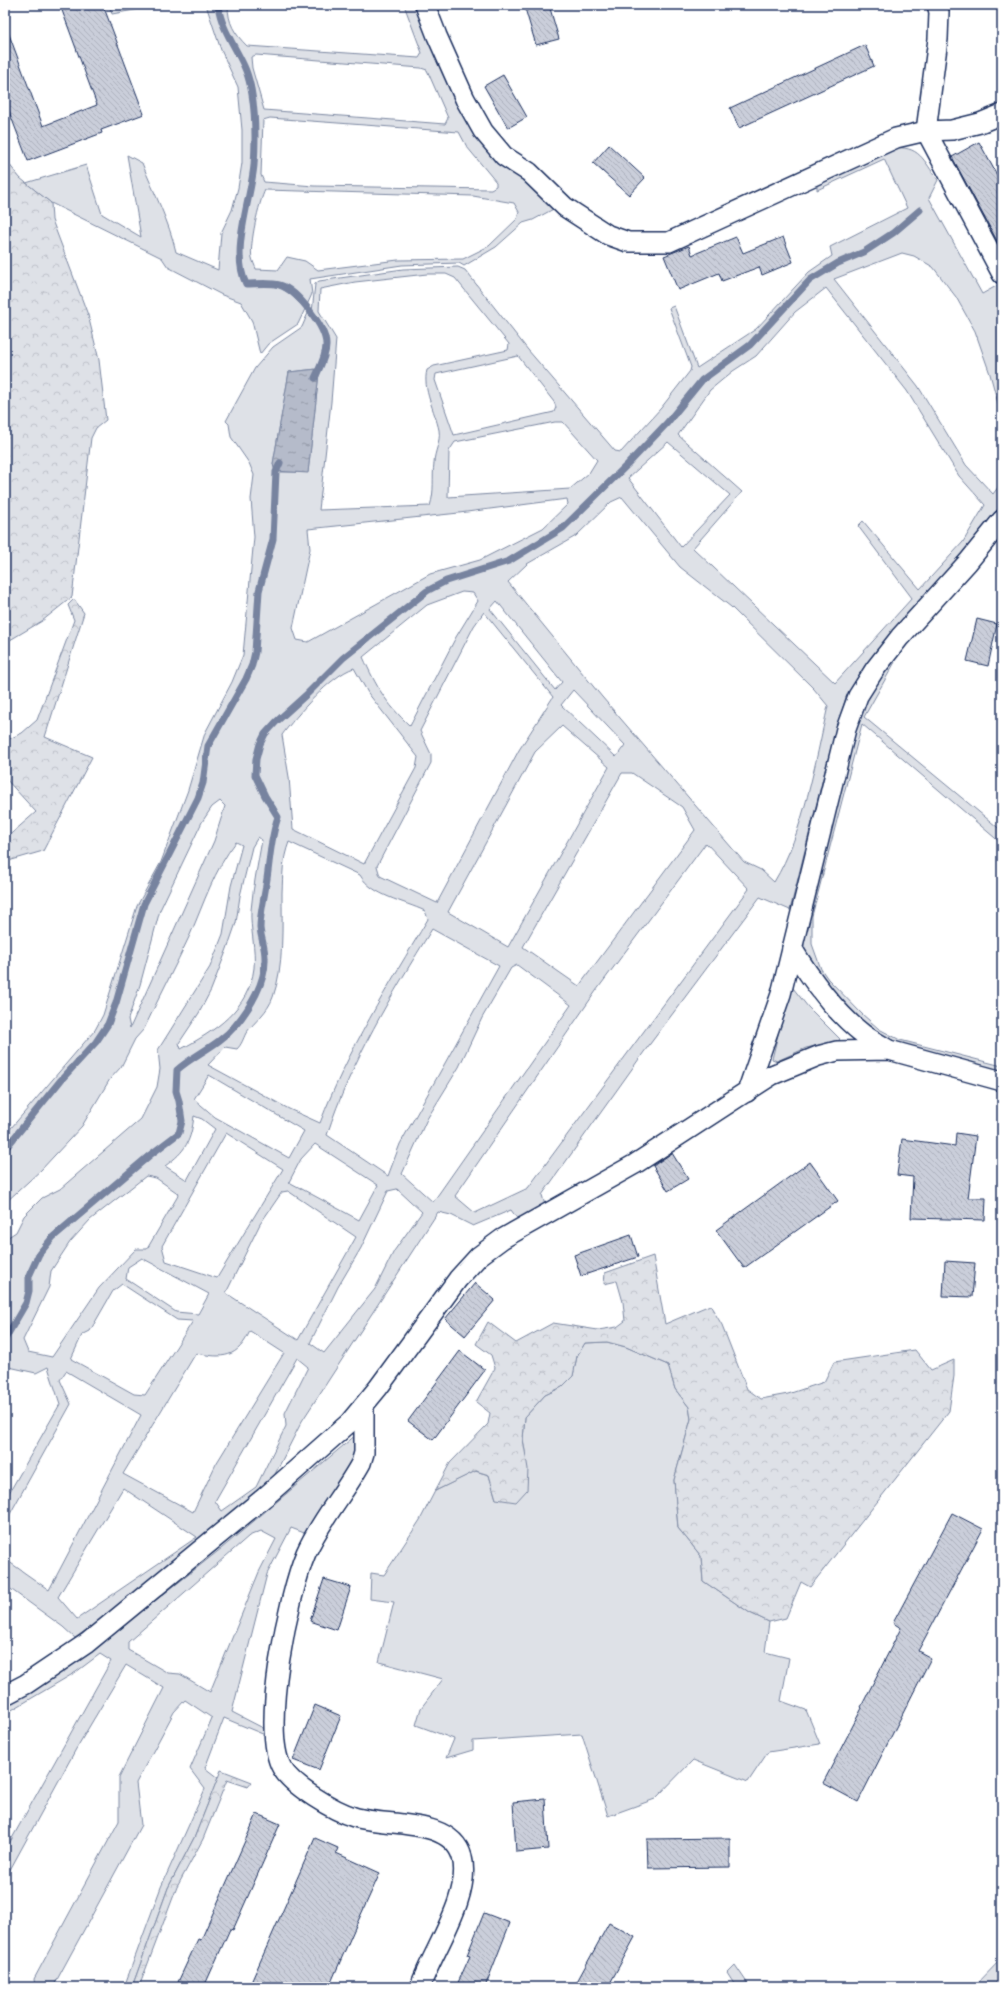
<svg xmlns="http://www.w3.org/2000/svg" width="1007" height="1992" font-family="Kalam,sans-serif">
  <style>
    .green { fill: #dee1e7; stroke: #7c88a2; fill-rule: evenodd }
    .forest { fill: url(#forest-crowns); stroke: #7c88a2 }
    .water { fill: url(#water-ripples); stroke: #77839f }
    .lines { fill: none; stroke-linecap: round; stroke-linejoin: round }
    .stream { stroke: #77839f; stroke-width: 7 }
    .building { fill: url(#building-back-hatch); stroke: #1b2f5e }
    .minor-casing { stroke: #1b2f5e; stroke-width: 22 }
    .minor { stroke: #fff; stroke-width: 19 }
  </style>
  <defs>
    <pattern id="forest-crowns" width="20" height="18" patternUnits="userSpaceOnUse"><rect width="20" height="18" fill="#dee1e7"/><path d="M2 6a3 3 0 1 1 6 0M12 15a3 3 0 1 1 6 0" fill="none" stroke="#bec1c9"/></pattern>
    <pattern id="water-ripples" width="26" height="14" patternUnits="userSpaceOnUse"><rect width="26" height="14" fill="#b5bbca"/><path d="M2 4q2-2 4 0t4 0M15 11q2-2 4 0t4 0" fill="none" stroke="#9298a7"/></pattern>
    <pattern id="building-back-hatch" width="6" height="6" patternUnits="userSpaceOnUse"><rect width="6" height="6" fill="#caceda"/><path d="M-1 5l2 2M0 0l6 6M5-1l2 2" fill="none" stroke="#adb1be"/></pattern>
  </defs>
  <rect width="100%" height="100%" fill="#fff"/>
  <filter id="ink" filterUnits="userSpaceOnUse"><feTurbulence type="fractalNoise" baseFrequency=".025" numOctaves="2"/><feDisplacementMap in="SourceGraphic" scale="8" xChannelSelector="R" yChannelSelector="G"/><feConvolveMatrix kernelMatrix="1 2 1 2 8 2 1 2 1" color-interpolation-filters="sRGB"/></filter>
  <g filter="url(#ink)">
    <g class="green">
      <path d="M 109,5 L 162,5 L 112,14 Z"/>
      <path d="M 206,5 L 217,5 C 219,29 235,47 243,69 C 254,99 253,132 252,163 C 252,202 226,249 245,285 C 277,285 283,285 305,309 L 298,324 L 268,344 L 260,354 L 252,321 L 241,302 L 222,295 L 168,267 L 162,258 L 51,203 L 26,183 L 86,165 L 102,214 L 141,237 L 127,155 L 142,163 C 154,193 169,221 176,252 L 218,270 L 221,233 L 232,210 L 238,188 L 242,163 L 242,130 L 238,87 L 221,50 Z"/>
      <path d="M 220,5 L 228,5 C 228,23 234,33 247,46 L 419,58 L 422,53 L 404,5 L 420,5 L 458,100 L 559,206 L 533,220 L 523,223 L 496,247 L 464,266 L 459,263 L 402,265 L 310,279 L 312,294 L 307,305 C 285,281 278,282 247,282 C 232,252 253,198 255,165 C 258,134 258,95 246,66 C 237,45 223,28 220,5 ZM 256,55 L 421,68 L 427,70 L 448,118 L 445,124 L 264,110 L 252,68 L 251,57 ZM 270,118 L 459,132 L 467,147 L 496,182 L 496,186 L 491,189 L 314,186 L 264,182 L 261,175 L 263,120 ZM 265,190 L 473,196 L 514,203 L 519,212 L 517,219 L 489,246 L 463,259 L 398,260 L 318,270 L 305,261 L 287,257 L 278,270 L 256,269 C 255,266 253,262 252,258 C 249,245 259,202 265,190 Z"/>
      <path d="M 891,148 C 920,145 923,160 938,180 L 929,198 L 982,294 L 1000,284 L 1002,288 L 1002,418 L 990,374 L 975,331 L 956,297 L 933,267 L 914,256 L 902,253 L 834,279 L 918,386 L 966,465 L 993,494 L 1002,482 L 1002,504 L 926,597 L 865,665 L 846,697 L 825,770 L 790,910 L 760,897 L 644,1052 L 542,1195 L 545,1205 L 519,1221 L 511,1210 L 473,1226 L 451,1215 L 438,1212 L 302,1421 L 269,1486 L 125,1602 L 75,1638 L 63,1627 L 5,1585 L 5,1559 L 49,1590 L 141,1415 L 66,1371 L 60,1380 L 71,1404 L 5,1523 L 5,1500 L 60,1404 L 48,1367 L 36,1373 L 9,1367 L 5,1374 L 5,1342 L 28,1304 L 31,1291 L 31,1277 L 41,1255 L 55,1238 L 151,1156 L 180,1134 L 184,1121 L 178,1090 L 179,1071 C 197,1055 221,1046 236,1027 C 252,1009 267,984 267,960 C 268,948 262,938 262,927 C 262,913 266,899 268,885 C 272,862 272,839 280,817 L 275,806 L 266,795 L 257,774 L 258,759 L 262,745 L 267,735 L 277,723 L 309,695 L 344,660 L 428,592 L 447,582 L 510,562 L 564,529 L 668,424 L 703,381 L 751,347 L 812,281 L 838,264 L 865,253 L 894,234 L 923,208 L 919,209 L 892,232 L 863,250 L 837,261 L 809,278 L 749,344 L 701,379 L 666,422 L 627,463 L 562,526 L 508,559 L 445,579 L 426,589 L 342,657 L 263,733 C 243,773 259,783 276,817 C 268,838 267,860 265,882 C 263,897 258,912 259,927 C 259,938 264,949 263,960 C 262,984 249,1008 233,1026 C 217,1044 194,1053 176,1069 L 174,1091 L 178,1101 L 180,1121 L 177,1132 L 168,1141 L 149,1153 L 131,1171 L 52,1236 L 38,1253 L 27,1276 L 27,1291 L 24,1303 L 5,1335 L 5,1239 L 16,1232 L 24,1216 L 42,1198 L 60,1189 L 141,1119 L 157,1087 L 160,1069 L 158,1050 L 210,967 L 223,934 L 231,886 L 242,845 L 236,842 C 214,870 204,903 190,935 C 175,967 159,997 144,1029 L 135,1039 L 121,1067 L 110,1079 L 82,1126 L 41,1170 L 5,1203 L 5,1152 L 62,1081 L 97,1043 L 109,1025 L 118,1004 L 145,905 L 199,799 L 204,784 L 210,747 L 247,680 L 256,652 L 261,591 L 275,540 L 278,472 L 308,472 L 319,373 L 328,348 L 328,337 L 312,312 L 315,284 L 319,281 L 403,269 L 458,267 L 465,270 L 528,350 L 615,451 L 621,452 L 661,408 L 690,371 L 691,367 L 669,308 L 674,306 L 697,368 L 756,329 L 809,272 L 832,256 L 830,247 L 907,208 L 884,159 L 817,190 L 817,184 ZM 427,274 L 446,274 L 455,278 L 509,344 L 508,350 L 434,366 L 427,370 C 422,389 435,411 439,430 C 441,442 434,452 434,463 C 432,478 435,491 430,506 L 319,510 L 331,402 L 336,339 L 319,311 L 320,289 L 355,282 ZM 826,288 L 907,391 L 959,476 L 985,505 L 963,542 L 920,589 L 863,521 L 858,526 L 912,598 L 835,683 L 693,548 L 742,492 L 678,435 L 710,390 L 733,371 L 756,356 L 795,312 ZM 518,356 L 554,402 L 556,407 L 554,412 L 454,435 L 435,380 L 436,374 ZM 555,422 L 563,422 L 597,460 L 589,473 L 570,489 L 448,497 L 449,451 L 455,442 ZM 668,442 L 730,495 L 681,547 L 628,478 ZM 622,497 L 680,567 L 731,607 L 814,689 L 828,706 C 815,762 804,833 774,882 L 761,870 L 744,862 L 602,697 L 508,582 L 527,564 L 576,536 L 611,502 ZM 567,499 L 568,504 L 543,528 L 480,560 L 430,574 L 308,642 L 297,640 L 293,628 L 310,549 L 308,529 L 459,513 ZM 462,592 L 473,593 L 478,601 L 456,637 L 410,726 C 385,702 377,688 363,657 L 427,605 ZM 497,601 L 562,682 L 555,690 L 490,609 ZM 484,612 L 553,697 L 519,750 L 437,903 L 380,876 L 377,866 L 431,763 L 431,754 L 420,731 L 474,626 ZM 354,668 L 368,693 L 418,757 L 416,768 L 364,864 L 293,829 L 289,777 L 282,735 C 296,716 331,675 354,668 ZM 573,690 L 625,745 L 616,757 L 561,705 ZM 562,726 L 609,767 L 508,947 L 448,912 L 535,752 ZM 622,773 L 632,773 L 682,807 L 695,830 L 579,986 L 523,947 ZM 220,801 L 225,806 L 214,841 L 130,1028 L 128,1019 L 140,985 L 160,910 L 202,822 L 212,807 ZM 258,837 L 262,840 C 258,863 253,887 251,910 C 250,929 256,949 254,968 C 249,1009 215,1031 181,1049 L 179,1043 L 199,1013 L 211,990 L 227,949 L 236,923 L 240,896 L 252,847 ZM 289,842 L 360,875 C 372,896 404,901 425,911 L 428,919 C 388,986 348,1050 320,1123 L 289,1109 L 208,1065 L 225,1047 L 237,1049 C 242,1044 243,1039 246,1033 C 255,1021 268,1012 273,997 C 284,967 282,925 282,893 C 283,873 282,861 289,842 ZM 706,843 L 749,889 L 528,1188 L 475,1213 L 455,1196 L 596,991 ZM 432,929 L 499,966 L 400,1144 L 388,1176 L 327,1135 C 351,1061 392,994 432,929 ZM 517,965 L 571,1005 L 433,1202 L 402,1174 L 427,1119 L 459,1067 L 482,1018 L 511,968 ZM 209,1075 L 304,1131 L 289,1158 L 215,1117 L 194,1099 ZM 194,1116 L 202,1119 L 215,1129 L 187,1180 L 165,1166 C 186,1151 191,1141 194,1116 ZM 226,1133 L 283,1169 L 217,1278 L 166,1261 L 162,1246 ZM 315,1144 L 378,1185 L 359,1220 L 289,1182 L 301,1159 ZM 146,1176 L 156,1178 L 179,1194 L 147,1249 L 136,1249 L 99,1288 L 52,1357 L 28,1352 L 23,1340 L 49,1287 L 51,1271 L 70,1242 L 90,1220 ZM 397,1189 L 422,1212 L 394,1251 L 375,1289 L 324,1353 L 310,1343 L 338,1287 L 361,1248 L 388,1191 ZM 288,1191 L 356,1237 L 298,1340 L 226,1293 L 260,1224 L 282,1192 ZM 142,1258 L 209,1294 L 198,1314 L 176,1312 L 126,1279 L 128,1267 ZM 122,1284 L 177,1320 L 193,1321 L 145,1395 L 134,1394 L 71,1359 L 82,1335 L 90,1331 L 113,1291 ZM 250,1331 L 284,1353 L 216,1464 L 193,1512 L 123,1474 L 196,1353 C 223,1359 238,1358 250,1331 ZM 297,1358 L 308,1367 L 285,1413 L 286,1426 L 256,1487 L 222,1511 L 215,1501 ZM 123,1488 L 197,1537 L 77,1619 L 58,1597 Z"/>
      <path d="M 308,313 C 327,337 327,341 317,369 L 289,372 L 273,464 L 275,471 L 272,539 L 257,591 L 253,652 L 250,664 L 244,678 L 206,746 L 201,783 L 196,797 L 142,904 L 114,1002 L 106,1023 L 95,1041 L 60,1078 L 5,1146 L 5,1135 L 95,1030 L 103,1015 L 137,906 L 161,862 L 188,790 L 205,733 L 232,682 L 243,655 L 254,537 L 251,499 L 254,475 L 249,463 L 231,437 L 229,424 L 226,421 L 255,368 L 273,347 L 302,327 Z"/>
      <path d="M 890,659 L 895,662 L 864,717 L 1002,831 L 1002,844 L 862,724 L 812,916 L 812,944 L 821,969 L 828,979 L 862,1014 L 879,1029 L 900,1040 L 1002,1066 L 1002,1071 L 884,1040 L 847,1009 L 806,957 L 803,940 L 857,716 Z"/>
      <path d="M 793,988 L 808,1007 L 840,1039 L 838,1041 L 806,1048 L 777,1061 L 772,1059 L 789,990 Z"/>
      <path d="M 607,1342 L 626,1347 L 668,1365 L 675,1389 L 689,1407 L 691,1419 L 674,1480 L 678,1528 L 701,1556 L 703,1581 L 750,1613 L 769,1622 L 765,1652 L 789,1658 L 781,1701 L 806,1710 L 820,1744 L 768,1752 L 748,1782 L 693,1760 L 655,1799 L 608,1816 L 582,1734 L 473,1741 L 473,1750 L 446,1758 L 454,1739 L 416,1725 L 421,1708 L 443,1679 L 379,1662 L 394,1602 L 370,1599 L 371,1573 L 384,1575 L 420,1520 L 435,1491 L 475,1471 L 489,1475 L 496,1499 L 525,1452 L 523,1439 L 525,1417 L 545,1395 L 562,1387 L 573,1376 L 577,1356 L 585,1343 Z"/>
      <path d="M 357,1434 L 361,1447 L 307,1534 L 291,1528 L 267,1574 L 232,1712 L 265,1729 L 265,1735 L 224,1718 L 205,1768 L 218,1778 L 195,1836 L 168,1888 L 132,1987 L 124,1987 L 161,1887 L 205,1789 L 190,1769 L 212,1718 L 185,1700 L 174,1712 L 136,1783 L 141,1825 L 53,1987 L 35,1987 L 34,1979 L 119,1821 L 119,1777 L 164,1688 L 126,1665 L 76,1749 L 5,1879 L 5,1851 L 111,1661 L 100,1654 L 76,1672 L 5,1714 L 5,1703 L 93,1647 L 146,1608 L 222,1548 ZM 261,1531 L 276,1539 L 259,1572 L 210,1692 L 180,1674 L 168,1673 L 128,1650 L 128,1642 L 249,1536 Z"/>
      <path d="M 1002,1958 L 1002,1980 L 994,1987 L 974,1987 Z"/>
      <path d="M 735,1965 L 750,1987 L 736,1987 L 727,1973 Z"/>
    </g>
    <g class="forest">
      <path d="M 5,159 L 20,178 L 51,203 L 52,220 L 88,315 L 99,360 L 106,420 L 96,428 L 91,438 L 72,597 L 42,621 L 5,643 Z"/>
      <path d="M 74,599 L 84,613 L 45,737 L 92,757 L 43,851 L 5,862 L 5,839 L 36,812 L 5,778 L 5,741 L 22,733 L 37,720 L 74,620 L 68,605 Z"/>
      <path d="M 653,1256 L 665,1324 L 710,1305 L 722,1325 L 747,1389 L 761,1399 L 788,1394 L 824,1382 L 834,1362 L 915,1350 L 931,1370 L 954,1360 L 954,1376 L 949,1411 L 810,1587 L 801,1582 L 786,1618 L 769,1622 L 750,1613 L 703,1581 L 701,1556 L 678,1528 L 674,1480 L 691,1419 L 689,1407 L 675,1389 L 668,1365 L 626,1347 L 607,1342 L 585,1343 L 577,1356 L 573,1376 L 562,1387 L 545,1395 L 525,1417 L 523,1439 L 528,1469 L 527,1490 L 516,1502 L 496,1499 L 489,1475 L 476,1471 L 435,1491 L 450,1463 L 488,1424 L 490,1413 L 476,1402 L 495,1368 L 491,1355 L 476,1344 L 488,1322 L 516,1343 L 553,1323 L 598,1330 L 617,1327 L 625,1321 L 623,1302 L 617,1281 L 604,1284 L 605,1273 Z"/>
      <path d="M 221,1770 L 252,1782 L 248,1787 L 227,1780 L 203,1839 L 177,1887 L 139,1987 L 132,1987 L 168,1888 L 195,1836 Z"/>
    </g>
    <path class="water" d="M 317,369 L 319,373 L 308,473 L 275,471 L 273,464 L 289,372 Z"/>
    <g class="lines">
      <g class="stream">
        <path d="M 218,5 C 221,28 235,46 244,66 C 256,92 256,136 254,165 C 251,200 230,251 246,284 C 256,284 270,282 280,285 C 297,290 327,328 326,346 C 326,356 319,369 315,378"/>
        <path d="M 5,1149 L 61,1080 L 96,1042 L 108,1024 L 116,1003 L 144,904 L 198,798 L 203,783 L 208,746 L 246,679 L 252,665 L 255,652 L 259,591 L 273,539 L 276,472 L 280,463"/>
        <path d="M 5,1339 L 26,1303 L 29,1291 L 29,1276 L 39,1254 L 53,1237 L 150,1155 L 179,1133 L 182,1121 L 179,1101 L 176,1091 L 177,1070 C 195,1054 219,1045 235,1026 C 250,1008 266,982 265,958 C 265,947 261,938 260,928 C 260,914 264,899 266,885 C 270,862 270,839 278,817 L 265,796 L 255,775 L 256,759 L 260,744 L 265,734 L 276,722 L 307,694 L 343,658 L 427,591 L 446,581 L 509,561 L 563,528 L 628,464 L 667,423 L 702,380 L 750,345 L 810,280 L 838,263 L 864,252 L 893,233 L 920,210"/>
        <path d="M 997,1987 L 1002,1982"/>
      </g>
    </g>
    <g class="building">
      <path d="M 60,5 L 103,5 L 144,114 L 101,130 L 102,133 L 28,161 L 5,101 L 5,30 L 7,29 L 43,126 L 97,105 Z"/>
      <path d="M 524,5 L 549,5 L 559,39 L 536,45 Z"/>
      <path d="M 865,45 L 874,66 L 739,128 L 730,108 Z"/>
      <path d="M 503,75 L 527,117 L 508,128 L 484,86 Z"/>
      <path d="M 979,142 L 1002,184 L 1002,250 L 952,157 Z"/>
      <path d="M 609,145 L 645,178 L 629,195 L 593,163 Z"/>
      <path d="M 736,237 L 743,253 L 783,237 L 793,262 L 762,275 L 759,267 L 722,281 L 719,273 L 678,290 L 664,256 L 689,246 L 692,255 Z"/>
      <path d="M 977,619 L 997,624 L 988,666 L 967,661 Z"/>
      <path d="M 956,1133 L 976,1136 L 968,1198 L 986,1198 L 985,1220 L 911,1218 L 913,1177 L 897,1175 L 902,1139 L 955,1146 Z"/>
      <path d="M 672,1153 L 688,1179 L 668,1191 L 653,1166 Z"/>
      <path d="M 810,1162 L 838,1201 L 744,1268 L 716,1230 Z"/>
      <path d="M 631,1235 L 638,1257 L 581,1276 L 574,1255 Z"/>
      <path d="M 945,1261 L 975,1263 L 972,1297 L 943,1296 Z"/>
      <path d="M 475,1283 L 495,1300 L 465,1336 L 445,1319 Z"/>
      <path d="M 460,1351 L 485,1370 L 433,1440 L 408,1421 Z"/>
      <path d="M 952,1513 L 983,1529 L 918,1651 L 931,1658 L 858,1802 L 823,1783 L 862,1708 L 861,1707 L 901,1628 L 893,1623 Z"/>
      <path d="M 324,1579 L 351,1587 L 337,1630 L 310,1621 Z"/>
      <path d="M 315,1705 L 341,1716 L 319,1770 L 293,1760 Z"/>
      <path d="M 545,1799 L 548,1849 L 516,1852 L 513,1802 Z"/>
      <path d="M 257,1814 L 280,1824 L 233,1930 L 230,1929 L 204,1987 L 188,1987 L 178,1982 L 198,1939 L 201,1940 Z"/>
      <path d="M 315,1838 L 338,1848 L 336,1853 L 380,1873 L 354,1930 L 329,1987 L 249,1987 Z"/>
      <path d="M 730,1838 L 730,1867 L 648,1868 L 647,1839 Z"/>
      <path d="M 484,1913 L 510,1923 L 485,1987 L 456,1987 L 470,1956 L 467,1955 Z"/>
      <path d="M 609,1923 L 635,1937 L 608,1987 L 574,1987 Z"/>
    </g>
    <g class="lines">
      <g class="minor-casing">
        <g id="minor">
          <path d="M 425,5 L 437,36 L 465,99 L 483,131 L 504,156 L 529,172 L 565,207 L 608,235 L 628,242 L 669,242 L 896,138 L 926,131 L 952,130 L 980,123 L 1002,114"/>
          <path d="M 937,5 L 939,12 L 938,39 L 926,131 L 1002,274"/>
          <path d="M 792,948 C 810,978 836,1013 863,1034 C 871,1040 880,1044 887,1049"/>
          <path d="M 747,1092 L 781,994 L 846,729 L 858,696 L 875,669 L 900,637 L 968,562 L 1002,520"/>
          <path d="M 364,1406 L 364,1453 L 361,1463 C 344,1494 320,1521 306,1553 C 289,1593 260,1730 282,1768 C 292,1786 334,1811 354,1817 C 385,1827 451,1817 462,1857 C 472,1896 433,1950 420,1987"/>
          <path d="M 5,1695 L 26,1684 L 87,1643 L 265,1497 L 349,1423 L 378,1388 L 458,1279 L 479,1256 L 502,1239 L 635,1164 L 772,1075 L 818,1056 L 837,1051 L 889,1050 L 1002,1081"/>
        </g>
      </g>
      <use href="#minor" class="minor"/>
    </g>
  </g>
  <rect width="1007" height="1992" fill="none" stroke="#fff" stroke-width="20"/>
  <rect x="10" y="10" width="987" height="1972" fill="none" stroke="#1b2f5e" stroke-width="1.5" filter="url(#ink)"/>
</svg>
